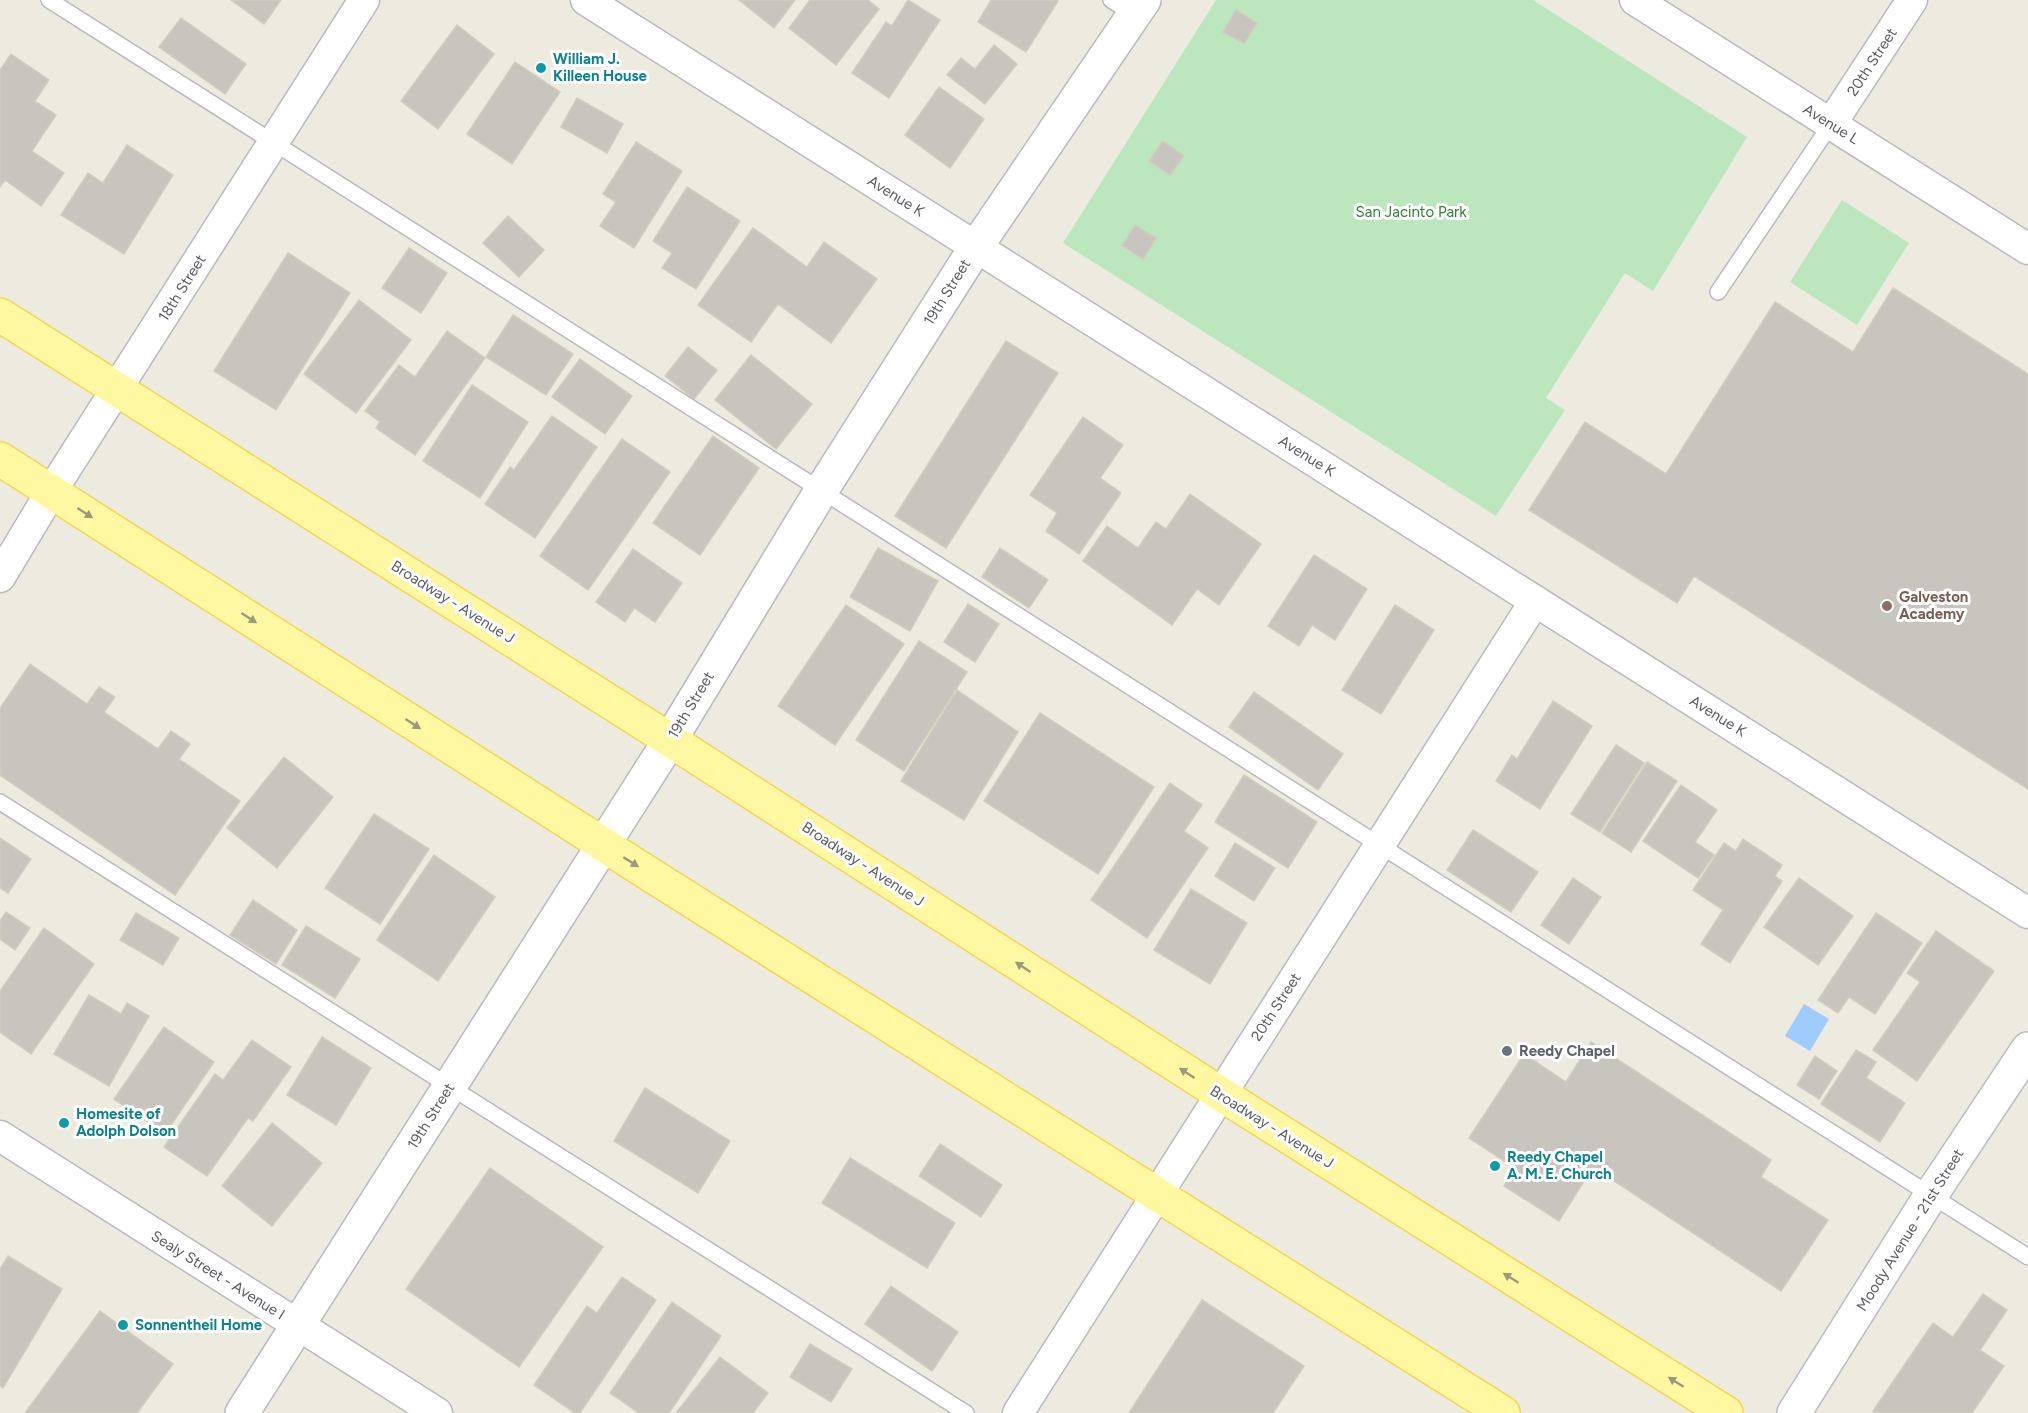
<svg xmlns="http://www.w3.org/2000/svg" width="2028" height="1413" font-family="Figtree,sans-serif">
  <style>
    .green { fill: #bbe6be }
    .water { fill: #9eccff }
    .building { fill: #c7c5bd; stroke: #d1cdbe; stroke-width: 1.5 }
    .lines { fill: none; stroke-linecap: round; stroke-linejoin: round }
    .service-casing { stroke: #b8bac0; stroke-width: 18 }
    .minor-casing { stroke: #b8bac0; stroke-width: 33 }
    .tertiary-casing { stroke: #b8bac0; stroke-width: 36 }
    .secondary-casing { stroke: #b9bcc3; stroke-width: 36 }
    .primary-casing { stroke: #f6d64f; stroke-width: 36 }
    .service { stroke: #fff; stroke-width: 15 }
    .minor { stroke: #fff; stroke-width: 30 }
    .tertiary { stroke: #fff; stroke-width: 33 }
    .secondary { stroke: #fff; stroke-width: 33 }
    .primary { stroke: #fff8a3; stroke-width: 33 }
    .oneway { fill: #9b9a7c }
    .culture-dot { fill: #0f9aa8; stroke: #fff; stroke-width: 2 }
    .education-dot { fill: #8d6e63; stroke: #fff; stroke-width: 2 }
    .worship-dot { fill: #6b7280; stroke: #fff; stroke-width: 2 }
    .labels { text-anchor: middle; stroke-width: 6; stroke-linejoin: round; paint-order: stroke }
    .culture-label { font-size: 15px; font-weight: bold; fill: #0d838f; stroke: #fff; text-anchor: start }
    .street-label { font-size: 15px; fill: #595c62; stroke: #fff }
    .park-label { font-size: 15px; fill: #30823b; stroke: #fff }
    .education-label { font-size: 15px; font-weight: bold; fill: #785e54; stroke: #fff; text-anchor: start }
    .worship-label { font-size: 15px; font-weight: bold; fill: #5b616d; stroke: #fff; text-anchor: start }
  </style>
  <rect width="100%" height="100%" fill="#edebe0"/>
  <g class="green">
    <path d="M 1216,0 L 1533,0 L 1747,137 L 1653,291 L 1625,273 L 1546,398 L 1565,410 L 1496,516 L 1063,243 Z"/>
    <path d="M 1842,200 L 1909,243 L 1857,325 L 1790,282 Z"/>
  </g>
  <path class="water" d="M 1804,1004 L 1829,1019 L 1810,1051 L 1785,1036 Z"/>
  <g class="building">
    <path d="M 231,0 L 281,0 L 264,24 Z"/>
    <path d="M 739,0 L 795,0 L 774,28 Z"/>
    <path d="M 810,0 L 868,0 L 879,9 L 836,65 L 789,28 Z"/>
    <path d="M 908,0 L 940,20 L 889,98 L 852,73 L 886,22 L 892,26 Z"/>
    <path d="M 991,0 L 1057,0 L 1058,1 L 1026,52 L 978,22 Z"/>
    <path d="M 1236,10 L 1257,23 L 1244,44 L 1223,32 Z"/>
    <path d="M 181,18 L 246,64 L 225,94 L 159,47 Z"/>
    <path d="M 457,25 L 494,54 L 438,129 L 401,101 Z"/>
    <path d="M 994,45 L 1017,64 L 985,104 L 947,75 L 961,58 L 975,69 Z"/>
    <path d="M 11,54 L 49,80 L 35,101 L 56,115 L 32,151 L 64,173 L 41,206 L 5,180 L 0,187 L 0,70 Z"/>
    <path d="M 515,62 L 560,92 L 512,164 L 467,134 Z"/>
    <path d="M 939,87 L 984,119 L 950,168 L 905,135 Z"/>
    <path d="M 577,98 L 623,124 L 607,153 L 561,127 Z"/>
    <path d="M 1163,141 L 1184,156 L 1170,175 L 1149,161 Z"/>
    <path d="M 636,142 L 682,171 L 634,248 L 600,226 L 616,202 L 603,194 Z"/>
    <path d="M 127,145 L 173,175 L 124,254 L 61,215 L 88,173 L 103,183 Z"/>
    <path d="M 687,187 L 740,221 L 696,289 L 662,268 L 672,253 L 653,241 Z"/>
    <path d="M 508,216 L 544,250 L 519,277 L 483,243 Z"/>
    <path d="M 1135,225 L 1156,238 L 1143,259 L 1122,246 Z"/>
    <path d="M 753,228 L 807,267 L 824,242 L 877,279 L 831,343 L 778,304 L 751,342 L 698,305 Z"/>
    <path d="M 409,248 L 447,273 L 421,313 L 382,288 Z"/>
    <path d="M 288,253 L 350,293 L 276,410 L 214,371 Z"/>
    <path d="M 1893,288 L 2028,374 L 2028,789 L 1694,576 L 1677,603 L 1529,510 L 1585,422 L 1666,474 L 1775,302 L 1853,352 Z"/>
    <path d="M 359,300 L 411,340 L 356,413 L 304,374 Z"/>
    <path d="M 513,315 L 573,354 L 546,395 L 486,357 Z"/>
    <path d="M 447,331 L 485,358 L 415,455 L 376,428 L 380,422 L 365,411 L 399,365 L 415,377 Z"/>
    <path d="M 1006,341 L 1058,373 L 946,548 L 895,516 Z"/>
    <path d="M 688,347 L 717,370 L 694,399 L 665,376 Z"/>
    <path d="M 751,355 L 812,404 L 776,449 L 715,400 Z"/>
    <path d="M 580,359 L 632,396 L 605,434 L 552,397 Z"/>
    <path d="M 472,385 L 528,422 L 480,498 L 423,461 Z"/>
    <path d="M 552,416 L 597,447 L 535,538 L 485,504 L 510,467 L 514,470 Z"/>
    <path d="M 1083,417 L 1123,445 L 1100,478 L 1121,493 L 1079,554 L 1046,531 L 1057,513 L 1030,495 Z"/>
    <path d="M 713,436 L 759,468 L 700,555 L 653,523 Z"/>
    <path d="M 622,439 L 670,472 L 588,590 L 540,556 Z"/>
    <path d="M 1190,494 L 1261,544 L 1219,605 L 1197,589 L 1172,625 L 1083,561 L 1107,526 L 1138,548 L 1156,522 L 1166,529 Z"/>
    <path d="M 878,548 L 938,581 L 910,631 L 850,597 Z"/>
    <path d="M 1000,548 L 1048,580 L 1029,608 L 982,577 Z"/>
    <path d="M 633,549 L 682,583 L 655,622 L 634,608 L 625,622 L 596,602 Z"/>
    <path d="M 1314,555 L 1367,589 L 1335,640 L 1312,625 L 1299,646 L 1268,626 Z"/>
    <path d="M 968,604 L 999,624 L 975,662 L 944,642 Z"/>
    <path d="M 846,605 L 904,644 L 835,745 L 778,706 Z"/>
    <path d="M 1395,605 L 1434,630 L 1381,714 L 1342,690 Z"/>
    <path d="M 919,641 L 967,672 L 904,771 L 856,740 Z"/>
    <path d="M 30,664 L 87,704 L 99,687 L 115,697 L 104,712 L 158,749 L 171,731 L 190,744 L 179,759 L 240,801 L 175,895 L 0,775 L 0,708 Z"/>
    <path d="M 957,690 L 1018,732 L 964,820 L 901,781 Z"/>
    <path d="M 1254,692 L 1343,754 L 1318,790 L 1229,727 Z"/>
    <path d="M 1553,701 L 1592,726 L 1540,809 L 1496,781 L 1512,755 L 1517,759 Z"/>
    <path d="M 1040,713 L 1154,787 L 1098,874 L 984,801 Z"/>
    <path d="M 1616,745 L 1644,763 L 1600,832 L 1571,814 Z"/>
    <path d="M 284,757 L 333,797 L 277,868 L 227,828 Z"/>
    <path d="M 1647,762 L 1677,781 L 1631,852 L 1602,833 Z"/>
    <path d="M 1244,775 L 1317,822 L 1288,868 L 1215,822 Z"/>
    <path d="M 1170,783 L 1202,805 L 1184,831 L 1208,848 L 1147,938 L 1091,900 Z"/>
    <path d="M 1681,785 L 1717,810 L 1695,842 L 1714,855 L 1698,878 L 1643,841 Z"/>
    <path d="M 374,814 L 429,849 L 380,924 L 325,888 Z"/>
    <path d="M 1473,830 L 1538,872 L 1511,912 L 1447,870 Z"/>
    <path d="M 0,838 L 31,859 L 8,893 L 0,888 Z"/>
    <path d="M 1743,839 L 1782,865 L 1775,876 L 1782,881 L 1730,963 L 1701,944 L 1723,910 L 1693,890 L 1724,843 L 1736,851 Z"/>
    <path d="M 1235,843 L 1275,868 L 1254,901 L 1215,876 Z"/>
    <path d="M 434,855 L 495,897 L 438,981 L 377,940 Z"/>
    <path d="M 1573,878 L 1601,897 L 1569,944 L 1541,925 Z"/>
    <path d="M 1799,878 L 1853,916 L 1818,965 L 1764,927 Z"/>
    <path d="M 1191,889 L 1247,923 L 1210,984 L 1154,950 Z"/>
    <path d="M 253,900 L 297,930 L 276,964 L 230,935 Z"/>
    <path d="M 6,912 L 30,928 L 15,950 L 0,939 L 0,921 Z"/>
    <path d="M 136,913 L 179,938 L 163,965 L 120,940 Z"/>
    <path d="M 1876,913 L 1922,943 L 1875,1014 L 1849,997 L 1838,1013 L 1818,1000 Z"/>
    <path d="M 306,926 L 360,959 L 335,998 L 282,965 Z"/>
    <path d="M 44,928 L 94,964 L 31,1054 L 0,1032 L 0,991 Z"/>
    <path d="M 1936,931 L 1994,971 L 1917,1081 L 1873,1050 L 1920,982 L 1907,973 Z"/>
    <path d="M 89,995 L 121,1014 L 127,1003 L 149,1016 L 109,1086 L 54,1054 Z"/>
    <path d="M 164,1027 L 214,1062 L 165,1134 L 114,1099 Z"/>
    <path d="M 322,1037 L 371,1068 L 336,1125 L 287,1095 Z"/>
    <path d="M 252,1040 L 291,1067 L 253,1121 L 248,1118 L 207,1176 L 164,1147 L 215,1074 L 223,1080 Z"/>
    <path d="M 1591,1042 L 1771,1160 L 1761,1177 L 1828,1220 L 1781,1291 L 1593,1167 L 1559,1221 L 1504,1186 L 1515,1168 L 1469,1138 L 1524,1054 L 1566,1082 Z"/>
    <path d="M 1856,1050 L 1876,1062 L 1866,1078 L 1905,1103 L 1880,1142 L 1821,1104 Z"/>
    <path d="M 1815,1056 L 1837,1071 L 1819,1099 L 1797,1085 Z"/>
    <path d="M 645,1088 L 730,1141 L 698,1193 L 614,1141 Z"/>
    <path d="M 272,1123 L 322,1163 L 272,1226 L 222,1186 Z"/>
    <path d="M 940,1144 L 1002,1185 L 981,1217 L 919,1176 Z"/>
    <path d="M 850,1158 L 955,1223 L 927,1268 L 822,1203 Z"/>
    <path d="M 490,1168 L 603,1247 L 519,1367 L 406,1289 Z"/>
    <path d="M 8,1256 L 62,1289 L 3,1388 L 0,1386 L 0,1269 Z"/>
    <path d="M 622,1277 L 656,1300 L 580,1413 L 575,1413 L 534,1385 L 587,1306 L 597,1313 Z"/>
    <path d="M 891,1286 L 958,1332 L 932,1371 L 865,1324 Z"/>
    <path d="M 1983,1294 L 2007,1310 L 1980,1350 L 2004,1366 L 1972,1413 L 1875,1413 L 1873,1411 L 1933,1323 L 1953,1337 Z"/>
    <path d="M 1202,1300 L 1304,1366 L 1273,1413 L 1129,1413 Z"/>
    <path d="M 672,1302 L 721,1336 L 669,1413 L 639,1413 L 610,1393 Z"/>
    <path d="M 100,1311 L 173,1364 L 137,1413 L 25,1413 Z"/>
    <path d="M 810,1344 L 852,1369 L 831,1402 L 790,1377 Z"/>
    <path d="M 720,1357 L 768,1393 L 753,1413 L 676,1413 Z"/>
  </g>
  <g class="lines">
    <g class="service-casing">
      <g id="service">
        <path d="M 49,0 L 2028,1257"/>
        <path d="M 1111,0 L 1135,15"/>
        <path d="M 1718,292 L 1831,124"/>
        <path d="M 0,802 L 966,1413"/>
      </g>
    </g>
    <g class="minor-casing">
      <g id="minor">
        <path d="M 586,0 L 2028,913"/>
        <path d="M 1635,0 L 2028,249"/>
        <path d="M 1831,124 L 1912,0"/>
        <path d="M 0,577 L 51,492 L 364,0"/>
        <path d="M 0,1136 L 437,1413"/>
        <path d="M 1018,1413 L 1535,601"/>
      </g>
    </g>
    <g class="tertiary-casing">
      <path id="tertiary" d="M 242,1413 L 670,740 L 821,491 L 976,247 L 1144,0"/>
    </g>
    <g class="secondary-casing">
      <path id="secondary" d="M 1794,1413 L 1931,1195 L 2028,1049"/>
    </g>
    <g class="primary-casing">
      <g id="primary">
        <path d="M 0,315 L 670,740 L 1221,1094 L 1726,1413"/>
        <path d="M 0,459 L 651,875 L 1503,1413"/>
      </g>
    </g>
    <use href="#service" class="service"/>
    <use href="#minor" class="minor"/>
    <use href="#tertiary" class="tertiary"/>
    <use href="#secondary" class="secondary"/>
    <use href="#primary" class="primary"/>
  </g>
  <defs><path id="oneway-solid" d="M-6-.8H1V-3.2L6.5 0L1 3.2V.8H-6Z" transform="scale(1.5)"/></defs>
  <g class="oneway">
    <use href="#oneway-solid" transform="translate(85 513) rotate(33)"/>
    <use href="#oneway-solid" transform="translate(249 618) rotate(33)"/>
    <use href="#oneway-solid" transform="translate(413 724) rotate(33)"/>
    <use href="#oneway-solid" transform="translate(631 862) rotate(32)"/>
    <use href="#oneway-solid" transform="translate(1023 967) rotate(-147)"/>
    <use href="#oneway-solid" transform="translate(1187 1073) rotate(-147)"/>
    <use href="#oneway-solid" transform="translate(1511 1278) rotate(-148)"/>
    <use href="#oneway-solid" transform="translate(1676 1382) rotate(-148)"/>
  </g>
  <g class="culture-dot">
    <circle cx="541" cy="68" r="6"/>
    <circle cx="64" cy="1123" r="6"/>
    <circle cx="1495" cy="1166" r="6"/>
    <circle cx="123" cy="1325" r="6"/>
  </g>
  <circle class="education-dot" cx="1887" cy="606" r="6"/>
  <circle class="worship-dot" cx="1507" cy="1051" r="6"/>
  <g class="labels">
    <g class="culture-label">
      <text x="553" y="64">William J.<tspan x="553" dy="17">Killeen House</tspan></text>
      <text x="76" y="1119">Homesite of<tspan x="76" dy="17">Adolph Dolson</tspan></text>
      <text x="1507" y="1162">Reedy Chapel<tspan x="1507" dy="17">A. M. E. Church</tspan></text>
      <text x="135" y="1330">Sonnentheil Home</text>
    </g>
    <g class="street-label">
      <text transform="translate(1872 62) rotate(-57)" y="5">20th Street</text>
      <text transform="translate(1831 124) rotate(32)" y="5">Avenue L</text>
      <text transform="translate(896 196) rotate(32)" y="5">Avenue K</text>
      <text transform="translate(182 288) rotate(-58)" y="5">18th Street</text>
      <text transform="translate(947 292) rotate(-58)" y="5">19th Street</text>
      <text transform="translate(1307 456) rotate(32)" y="5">Avenue K</text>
      <text transform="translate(453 602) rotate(32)" y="5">Broadway - Avenue J</text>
      <text transform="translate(691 705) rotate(-59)" y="5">19th Street</text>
      <text transform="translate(1718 716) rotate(32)" y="5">Avenue K</text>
      <text transform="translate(863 864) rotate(33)" y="5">Broadway - Avenue J</text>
      <text transform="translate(1276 1007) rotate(-57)" y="5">20th Street</text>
      <text transform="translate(431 1116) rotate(-58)" y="5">19th Street</text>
      <text transform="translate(1272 1127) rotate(32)" y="5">Broadway - Avenue J</text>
      <text transform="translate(1910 1230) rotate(-58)" y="5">Moody Avenue - 21st Street</text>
      <text transform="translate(218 1275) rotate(32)" y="5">Sealy Street - Avenue I</text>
    </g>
    <g class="park-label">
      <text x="1411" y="217">San Jacinto Park</text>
    </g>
    <g class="education-label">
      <text x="1899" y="602">Galveston<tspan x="1899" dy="17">Academy</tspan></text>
    </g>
    <g class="worship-label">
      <text x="1519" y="1056">Reedy Chapel</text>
    </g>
  </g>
</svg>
